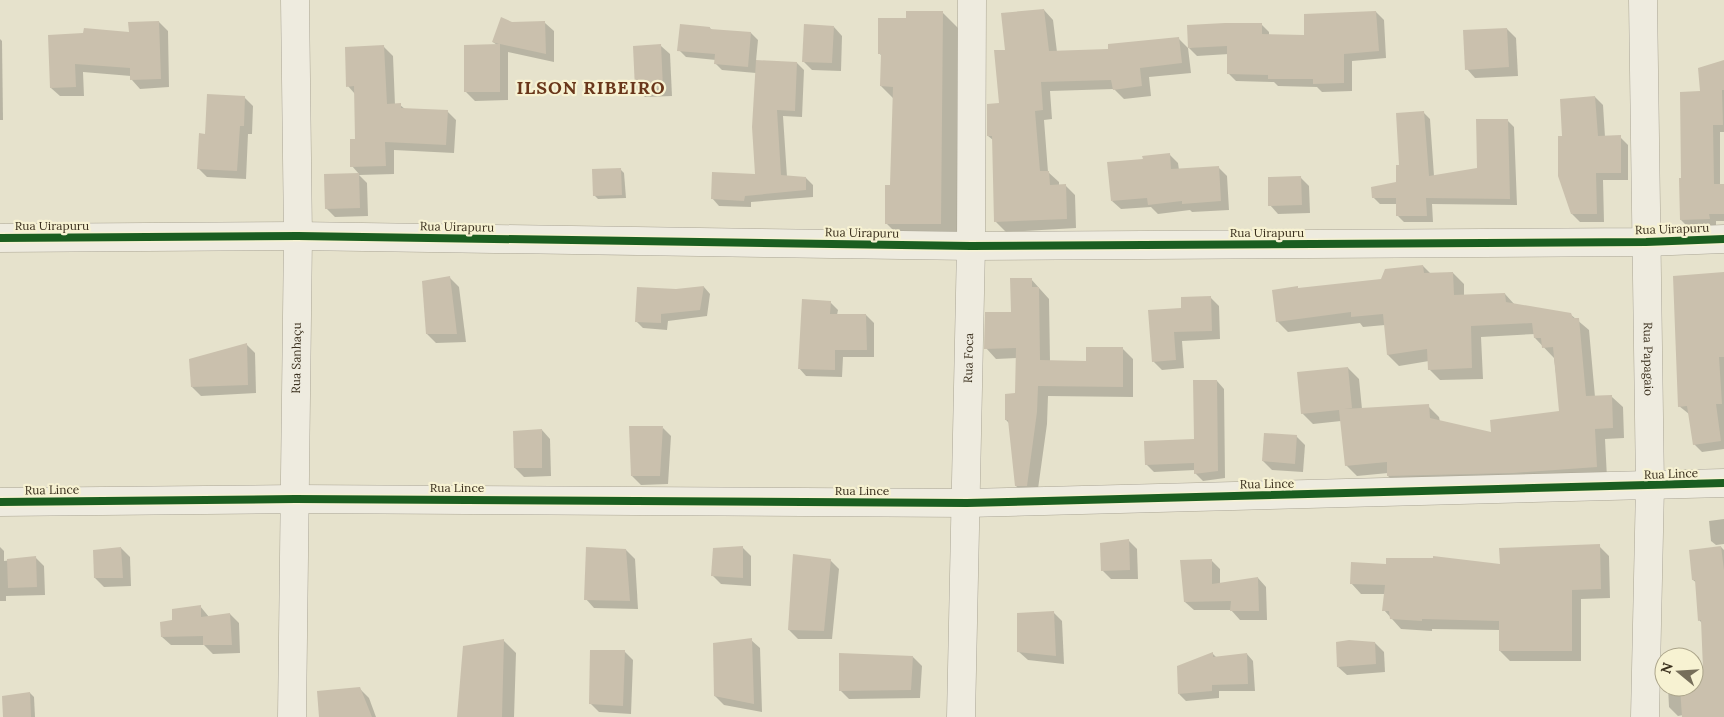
<svg xmlns="http://www.w3.org/2000/svg" width="1724" height="717" font-family="Lora,serif">
  <style>
    .shadow { fill: #0003 }
    .building { fill: #cac0ad }
    .lines { fill: none; stroke-linecap: round; stroke-linejoin: round }
    .minor-casing { stroke: #aba696; stroke-width: 29 }
    .tertiary-casing { stroke: #aba696; stroke-width: 29 }
    .minor { stroke: #eeebdf; stroke-width: 28 }
    .tertiary { stroke: #eeebdf; stroke-width: 28 }
    .cycleway-casing { stroke: #f7f2d2; stroke-width: 11 }
    .cycleway { stroke: #1b5e20; stroke-width: 8 }
    .labels { text-anchor: middle; stroke-width: 4.5; stroke-linejoin: round; paint-order: stroke }
    .street-label { font-size: 12px; fill: #3a2f1d; stroke: #f7f2d2 }
    .district-label { font-size: 18px; font-weight: bold; letter-spacing: 1px; fill: #69361a; stroke: #f7f2d2 }
  </style>
  <rect width="100%" height="100%" fill="#e6e2cc"/>
  <g class="shadow">
    <path d="M 1044,10 L 1053,20 L 1057,52 L 1110,50 L 1178,38 L 1188,48 L 1191,73 L 1149,77 L 1151,96 L 1124,99 L 1114,89 L 1050,91 L 1052,119 L 1044,120 L 1048,172 L 1059,182 L 1059,186 L 1065,185 L 1075,195 L 1076,228 L 1006,232 L 996,222 L 993,140 L 988,136 L 1001,104 L 1006,51 Z"/>
    <path d="M 1376,12 L 1384,20 L 1386,58 L 1352,61 L 1352,91 L 1322,92 L 1317,87 L 1278,86 L 1274,82 L 1236,81 L 1228,73 L 1229,54 L 1197,56 L 1189,48 L 1261,24 L 1269,32 L 1269,36 L 1306,36 Z"/>
    <path d="M 943,13 L 959,29 L 957,240 L 902,239 L 886,223 L 892,187 L 894,99 L 881,86 L 882,56 L 879,53 L 907,19 Z"/>
    <path d="M 159,22 L 168,31 L 169,87 L 140,89 L 132,80 L 131,76 L 83,72 L 84,96 L 60,96 L 51,88 L 84,34 L 130,33 Z"/>
    <path d="M 512,23 L 545,23 L 554,31 L 554,62 L 508,52 L 508,100 L 475,101 L 466,92 L 497,45 L 493,42 Z"/>
    <path d="M 834,27 L 842,36 L 841,71 L 812,70 L 803,61 Z"/>
    <path d="M 710,28 L 712,30 L 751,33 L 758,40 L 756,61 L 797,63 L 804,70 L 802,117 L 783,116 L 787,177 L 806,178 L 813,185 L 813,197 L 751,202 L 751,207 L 719,206 L 712,198 L 756,175 L 756,73 L 722,70 L 715,63 L 716,60 L 686,57 L 679,50 Z"/>
    <path d="M 1507,29 L 1516,38 L 1518,76 L 1475,78 L 1467,69 Z"/>
    <path d="M 0,39 L 2,41 L 3,120 L 0,120 Z"/>
    <path d="M 661,46 L 670,54 L 672,96 L 645,97 L 636,89 Z"/>
    <path d="M 384,47 L 393,56 L 395,105 L 400,105 L 405,109 L 447,111 L 456,120 L 454,153 L 394,150 L 394,174 L 359,175 L 367,183 L 368,216 L 335,217 L 326,208 L 325,175 L 359,174 L 352,166 L 356,140 L 355,94 L 348,86 Z"/>
    <path d="M 1724,61 L 1724,132 L 1720,132 L 1720,185 L 1724,185 L 1724,221 L 1716,221 L 1716,226 L 1688,227 L 1681,220 L 1683,179 L 1701,92 Z"/>
    <path d="M 244,97 L 253,106 L 252,134 L 248,134 L 246,179 L 207,177 L 198,168 L 206,135 Z"/>
    <path d="M 1595,97 L 1603,105 L 1605,137 L 1620,137 L 1628,145 L 1628,180 L 1603,180 L 1604,222 L 1580,222 L 1572,214 L 1564,137 Z"/>
    <path d="M 1423,112 L 1430,119 L 1434,176 L 1478,169 L 1507,120 L 1514,127 L 1517,205 L 1432,204 L 1433,222 L 1404,222 L 1398,216 L 1398,204 L 1380,204 L 1373,197 L 1397,183 L 1400,167 Z"/>
    <path d="M 1169,154 L 1178,163 L 1179,170 L 1219,168 L 1227,176 L 1229,210 L 1192,212 L 1190,210 L 1158,214 L 1151,207 L 1121,209 L 1112,201 L 1144,160 Z"/>
    <path d="M 620,169 L 624,173 L 626,198 L 598,199 L 594,195 Z"/>
    <path d="M 1301,178 L 1309,186 L 1310,213 L 1278,214 L 1270,205 Z"/>
    <path d="M 1423,266 L 1431,274 L 1453,273 L 1464,284 L 1464,296 L 1505,294 L 1515,305 L 1570,314 L 1589,330 L 1595,397 L 1612,397 L 1623,407 L 1624,438 L 1605,439 L 1607,478 L 1399,487 L 1388,476 L 1388,473 L 1357,476 L 1346,465 L 1341,421 L 1313,424 L 1302,413 L 1348,368 L 1359,379 L 1362,409 L 1428,406 L 1439,417 L 1440,422 L 1492,434 L 1561,412 L 1554,358 L 1535,338 L 1535,334 L 1481,337 L 1483,379 L 1440,380 L 1429,369 L 1429,361 L 1399,366 L 1388,355 L 1385,325 L 1363,327 L 1360,323 L 1288,332 L 1277,321 L 1299,289 L 1382,280 Z"/>
    <path d="M 1724,274 L 1724,449 L 1702,452 L 1694,444 L 1689,414 L 1679,406 Z"/>
    <path d="M 450,278 L 459,287 L 466,342 L 436,343 L 427,334 Z"/>
    <path d="M 1031,279 L 1049,299 L 1050,361 L 1087,362 L 1122,348 L 1133,359 L 1133,397 L 1048,396 L 1047,424 L 1037,496 L 1026,496 L 1016,486 L 1009,423 L 1006,420 L 1016,395 L 1017,358 L 996,359 L 986,348 L 1012,313 Z"/>
    <path d="M 704,287 L 710,294 L 707,316 L 668,321 L 667,330 L 643,328 L 636,321 L 676,290 Z"/>
    <path d="M 1210,297 L 1219,306 L 1220,339 L 1182,341 L 1184,368 L 1162,370 L 1153,361 L 1183,309 Z"/>
    <path d="M 830,302 L 838,310 L 837,315 L 866,315 L 874,323 L 874,357 L 843,357 L 842,377 L 806,376 L 799,368 Z"/>
    <path d="M 246,344 L 255,353 L 256,393 L 201,396 L 192,387 Z"/>
    <path d="M 1217,381 L 1224,389 L 1225,478 L 1203,481 L 1195,473 L 1195,470 L 1154,472 L 1146,464 L 1195,440 Z"/>
    <path d="M 663,428 L 671,436 L 668,484 L 641,485 L 632,476 Z"/>
    <path d="M 542,430 L 550,439 L 551,476 L 524,477 L 515,468 Z"/>
    <path d="M 1296,436 L 1305,445 L 1303,472 L 1272,470 L 1263,461 Z"/>
    <path d="M 1724,519 L 1724,544 L 1716,545 L 1711,541 L 1709,521 Z"/>
    <path d="M 1128,540 L 1137,549 L 1138,579 L 1111,579 L 1102,570 Z"/>
    <path d="M 1599,546 L 1609,556 L 1610,598 L 1581,599 L 1581,661 L 1510,661 L 1500,651 L 1500,630 L 1432,629 L 1432,631 L 1401,629 L 1384,610 L 1385,594 L 1361,594 L 1351,583 L 1387,565 L 1501,565 Z"/>
    <path d="M 0,547 L 4,551 L 4,561 L 35,557 L 44,566 L 45,595 L 6,596 L 6,601 L 0,601 Z"/>
    <path d="M 742,547 L 751,556 L 751,586 L 721,584 L 713,576 Z"/>
    <path d="M 1721,547 L 1724,550 L 1724,717 L 1683,717 L 1683,715 L 1678,716 L 1669,707 L 1668,687 L 1694,687 L 1694,670 L 1704,670 L 1703,624 L 1699,620 L 1697,583 L 1693,580 Z"/>
    <path d="M 121,548 L 130,557 L 131,586 L 104,587 L 95,578 Z"/>
    <path d="M 626,550 L 635,559 L 638,609 L 594,608 L 586,599 Z"/>
    <path d="M 830,560 L 839,569 L 832,639 L 798,639 L 789,630 Z"/>
    <path d="M 1211,560 L 1220,569 L 1220,584 L 1258,578 L 1266,587 L 1267,620 L 1240,620 L 1231,610 L 1194,610 L 1185,602 Z"/>
    <path d="M 200,606 L 209,617 L 230,614 L 239,623 L 240,653 L 213,654 L 204,645 L 171,645 L 162,637 L 174,621 Z"/>
    <path d="M 1053,612 L 1062,621 L 1064,664 L 1028,660 L 1019,652 Z"/>
    <path d="M 503,640 L 516,653 L 514,717 L 458,717 Z"/>
    <path d="M 751,640 L 760,648 L 762,712 L 724,705 L 715,696 Z"/>
    <path d="M 1375,643 L 1384,652 L 1385,672 L 1347,675 L 1338,667 Z"/>
    <path d="M 624,651 L 633,660 L 631,714 L 599,712 L 591,704 Z"/>
    <path d="M 1213,654 L 1217,658 L 1247,654 L 1253,661 L 1255,691 L 1219,691 L 1219,698 L 1186,701 L 1179,694 Z"/>
    <path d="M 913,657 L 922,666 L 920,698 L 849,699 L 840,690 Z"/>
    <path d="M 360,689 L 369,698 L 376,717 L 320,717 Z"/>
    <path d="M 30,693 L 34,697 L 35,717 L 4,717 Z"/>
  </g>
  <g class="building">
    <path d="M 1044,9 L 1049,51 L 1108,49 L 1108,44 L 1179,37 L 1182,63 L 1140,68 L 1142,86 L 1113,90 L 1111,80 L 1041,82 L 1043,110 L 1035,111 L 1040,171 L 1049,171 L 1050,185 L 1066,184 L 1067,219 L 994,222 L 992,136 L 987,136 L 987,104 L 999,103 L 994,50 L 1005,50 L 1001,13 Z"/>
    <path d="M 906,11 L 943,11 L 941,224 L 885,224 L 885,185 L 890,185 L 893,87 L 880,86 L 881,54 L 878,54 L 878,18 L 906,18 Z"/>
    <path d="M 1376,11 L 1379,51 L 1344,54 L 1344,83 L 1313,84 L 1313,79 L 1268,79 L 1268,75 L 1227,74 L 1227,46 L 1188,48 L 1187,25 L 1225,23 L 1262,23 L 1262,34 L 1304,35 L 1304,14 Z"/>
    <path d="M 501,17 L 512,22 L 545,21 L 546,54 L 500,44 L 500,92 L 464,92 L 464,45 L 499,44 L 492,42 Z"/>
    <path d="M 159,21 L 161,79 L 130,80 L 130,68 L 75,64 L 76,87 L 50,88 L 48,35 L 83,33 L 84,28 L 129,32 L 128,22 Z"/>
    <path d="M 680,24 L 710,27 L 710,29 L 751,32 L 748,67 L 714,64 L 715,54 L 677,51 Z"/>
    <path d="M 804,24 L 834,26 L 832,63 L 802,62 Z"/>
    <path d="M 1507,28 L 1509,67 L 1465,70 L 1463,30 Z"/>
    <path d="M 661,44 L 663,88 L 635,89 L 633,46 Z"/>
    <path d="M 384,45 L 387,104 L 401,103 L 401,108 L 448,110 L 446,145 L 385,142 L 386,166 L 350,167 L 350,139 L 355,139 L 354,86 L 346,87 L 345,47 Z"/>
    <path d="M 756,60 L 797,62 L 795,111 L 777,110 L 781,175 L 806,177 L 806,190 L 745,196 L 744,201 L 711,199 L 712,172 L 755,174 L 752,127 Z"/>
    <path d="M 1724,60 L 1724,90 L 1722,90 L 1723,125 L 1713,125 L 1714,184 L 1724,184 L 1724,214 L 1709,214 L 1710,219 L 1680,220 L 1679,178 L 1681,178 L 1680,92 L 1700,91 L 1698,68 Z"/>
    <path d="M 207,94 L 245,96 L 244,126 L 240,126 L 237,171 L 197,169 L 199,133 L 205,134 Z"/>
    <path d="M 1595,96 L 1598,136 L 1621,135 L 1621,173 L 1596,173 L 1597,214 L 1571,214 L 1558,176 L 1558,136 L 1562,136 L 1560,99 Z"/>
    <path d="M 1424,111 L 1429,176 L 1477,168 L 1476,119 L 1508,119 L 1510,199 L 1426,198 L 1427,216 L 1396,216 L 1396,198 L 1372,198 L 1371,187 L 1396,182 L 1396,165 L 1399,165 L 1396,113 Z"/>
    <path d="M 1170,153 L 1171,169 L 1219,166 L 1221,201 L 1182,204 L 1182,201 L 1148,205 L 1147,198 L 1111,201 L 1107,162 L 1143,159 L 1142,156 Z"/>
    <path d="M 621,168 L 622,195 L 593,196 L 592,169 Z"/>
    <path d="M 359,173 L 360,208 L 325,209 L 324,174 Z"/>
    <path d="M 1301,176 L 1302,205 L 1268,206 L 1268,177 Z"/>
    <path d="M 1423,265 L 1424,273 L 1453,272 L 1454,295 L 1505,293 L 1506,302 L 1571,313 L 1573,318 L 1579,318 L 1586,396 L 1612,395 L 1613,428 L 1595,429 L 1597,467 L 1513,473 L 1387,476 L 1387,462 L 1345,466 L 1339,410 L 1301,414 L 1297,372 L 1348,367 L 1352,408 L 1344,409 L 1429,404 L 1430,418 L 1491,432 L 1490,420 L 1559,411 L 1553,347 L 1542,348 L 1541,338 L 1534,338 L 1532,323 L 1471,326 L 1472,368 L 1428,370 L 1427,349 L 1387,355 L 1383,314 L 1351,317 L 1351,312 L 1276,322 L 1272,290 L 1298,286 L 1298,288 L 1381,279 L 1385,269 Z"/>
    <path d="M 1724,272 L 1724,357 L 1719,357 L 1722,404 L 1716,404 L 1721,441 L 1693,445 L 1687,406 L 1678,407 L 1673,276 Z"/>
    <path d="M 450,276 L 457,334 L 426,334 L 422,281 Z"/>
    <path d="M 1010,278 L 1032,278 L 1032,287 L 1039,287 L 1040,360 L 1086,361 L 1086,347 L 1123,347 L 1123,387 L 1038,386 L 1037,412 L 1027,486 L 1015,486 L 1008,420 L 1005,420 L 1005,394 L 1015,393 L 1016,348 L 984,349 L 985,312 L 1011,312 Z"/>
    <path d="M 704,286 L 700,310 L 661,314 L 661,323 L 635,322 L 637,287 L 676,289 Z"/>
    <path d="M 1211,296 L 1212,331 L 1174,332 L 1176,360 L 1152,362 L 1148,310 L 1181,308 L 1181,297 Z"/>
    <path d="M 802,299 L 831,301 L 830,314 L 866,314 L 867,350 L 835,350 L 835,370 L 798,369 Z"/>
    <path d="M 247,343 L 248,385 L 191,387 L 189,359 Z"/>
    <path d="M 1193,380 L 1217,380 L 1218,471 L 1194,474 L 1194,463 L 1145,465 L 1144,441 L 1194,439 Z"/>
    <path d="M 629,426 L 663,426 L 660,476 L 631,476 Z"/>
    <path d="M 542,429 L 542,468 L 514,468 L 513,431 Z"/>
    <path d="M 1264,433 L 1297,435 L 1295,464 L 1262,461 Z"/>
    <path d="M 1129,539 L 1130,570 L 1101,571 L 1100,543 Z"/>
    <path d="M 1600,544 L 1601,589 L 1572,590 L 1572,651 L 1499,651 L 1499,621 L 1422,619 L 1422,621 L 1390,619 L 1389,611 L 1382,611 L 1385,585 L 1350,584 L 1351,562 L 1386,564 L 1386,558 L 1433,558 L 1433,556 L 1500,564 L 1499,548 Z"/>
    <path d="M 743,546 L 743,578 L 711,576 L 713,548 Z"/>
    <path d="M 1721,546 L 1724,570 L 1724,717 L 1682,717 L 1680,687 L 1694,687 L 1694,669 L 1703,669 L 1701,620 L 1698,621 L 1695,580 L 1692,580 L 1689,550 Z"/>
    <path d="M 121,547 L 123,578 L 94,578 L 93,550 Z"/>
    <path d="M 586,547 L 626,549 L 630,601 L 584,600 Z"/>
    <path d="M 793,554 L 831,559 L 824,631 L 788,630 Z"/>
    <path d="M 36,556 L 37,587 L 8,588 L 7,559 Z"/>
    <path d="M 1212,559 L 1212,584 L 1258,577 L 1259,611 L 1230,611 L 1231,601 L 1184,602 L 1180,560 Z"/>
    <path d="M 201,605 L 201,617 L 230,613 L 232,645 L 203,645 L 203,636 L 161,637 L 160,622 L 172,620 L 172,609 Z"/>
    <path d="M 1054,611 L 1056,656 L 1017,652 L 1017,613 Z"/>
    <path d="M 752,638 L 754,704 L 714,696 L 713,643 Z"/>
    <path d="M 504,639 L 502,717 L 457,717 L 463,646 Z"/>
    <path d="M 1349,640 L 1375,642 L 1376,664 L 1337,667 L 1336,642 Z"/>
    <path d="M 590,650 L 625,650 L 623,706 L 589,704 Z"/>
    <path d="M 1213,652 L 1213,657 L 1247,653 L 1248,684 L 1212,685 L 1212,691 L 1178,694 L 1177,666 Z"/>
    <path d="M 839,653 L 913,656 L 911,690 L 839,691 Z"/>
    <path d="M 360,687 L 372,717 L 319,717 L 317,691 Z"/>
    <path d="M 30,692 L 31,717 L 3,717 L 2,696 Z"/>
  </g>
  <g class="lines">
    <g class="minor-casing">
      <g id="minor">
        <path id="s1" d="M 1643,0 L 1650,486 L 1645,717"/>
        <path d="M 0,238 L 298,236 L 971,246 L 1646,242 L 1724,239"/>
        <path d="M 0,502 L 295,499 L 967,503 L 1724,483"/>
        <path id="s2" d="M 292,717 L 298,236 L 295,0"/>
      </g>
    </g>
    <g class="tertiary-casing">
      <g id="tertiary">
        <path id="s3" d="M 961,717 L 971,246 L 972,0"/>
      </g>
    </g>
    <use href="#minor" class="minor"/>
    <use href="#tertiary" class="tertiary"/>
    <g class="cycleway-casing">
      <g id="cycleway">
        <path d="M 0,238 L 298,236 L 971,246 L 1646,242 L 1724,239"/>
        <path d="M 0,502 L 295,499 L 967,503 L 1724,483"/>
      </g>
    </g>
    <use href="#cycleway" class="cycleway"/>
  </g>
  <g class="labels">
    <g class="street-label">
      <text x="52" y="230">Rua Uirapuru</text>
      <text transform="translate(457 227) rotate(1)" y="4">Rua Uirapuru</text>
      <text transform="translate(1672 229) rotate(-2)" y="4">Rua Uirapuru</text>
      <text transform="translate(862 233) rotate(1)" y="4">Rua Uirapuru</text>
      <text x="1267" y="237">Rua Uirapuru</text>
      <text dy="4" stroke="none"><textPath href="#s2" startOffset="359">Rua Sanhaçu</textPath></text>
      <text dy="4" stroke="none"><textPath href="#s3" startOffset="359">Rua Foca</textPath></text>
      <text dy="4" stroke="none"><textPath href="#s1" startOffset="359">Rua Papagaio</textPath></text>
      <text transform="translate(1671 474) rotate(-2)" y="4">Rua Lince</text>
      <text transform="translate(1267 484) rotate(-1)" y="4">Rua Lince</text>
      <text x="457" y="492">Rua Lince</text>
      <text transform="translate(52 490) rotate(-1)" y="4">Rua Lince</text>
      <text x="862" y="495">Rua Lince</text>
    </g>
    <g class="district-label">
      <text x="591" y="94">ILSON RIBEIRO</text>
    </g>
  </g>
  <g transform="translate(1679 672) rotate(288)"><circle r="24" fill="#f7f2d2" stroke="#aba48a"/>
  <path d="M0-4L9 19L0 12L-9 19Z" fill="#766e5a"/>
  <text y="-8" font-size="14" font-weight="bold" text-anchor="middle" fill="#3a2f1d">N</text>
  </g>
</svg>
